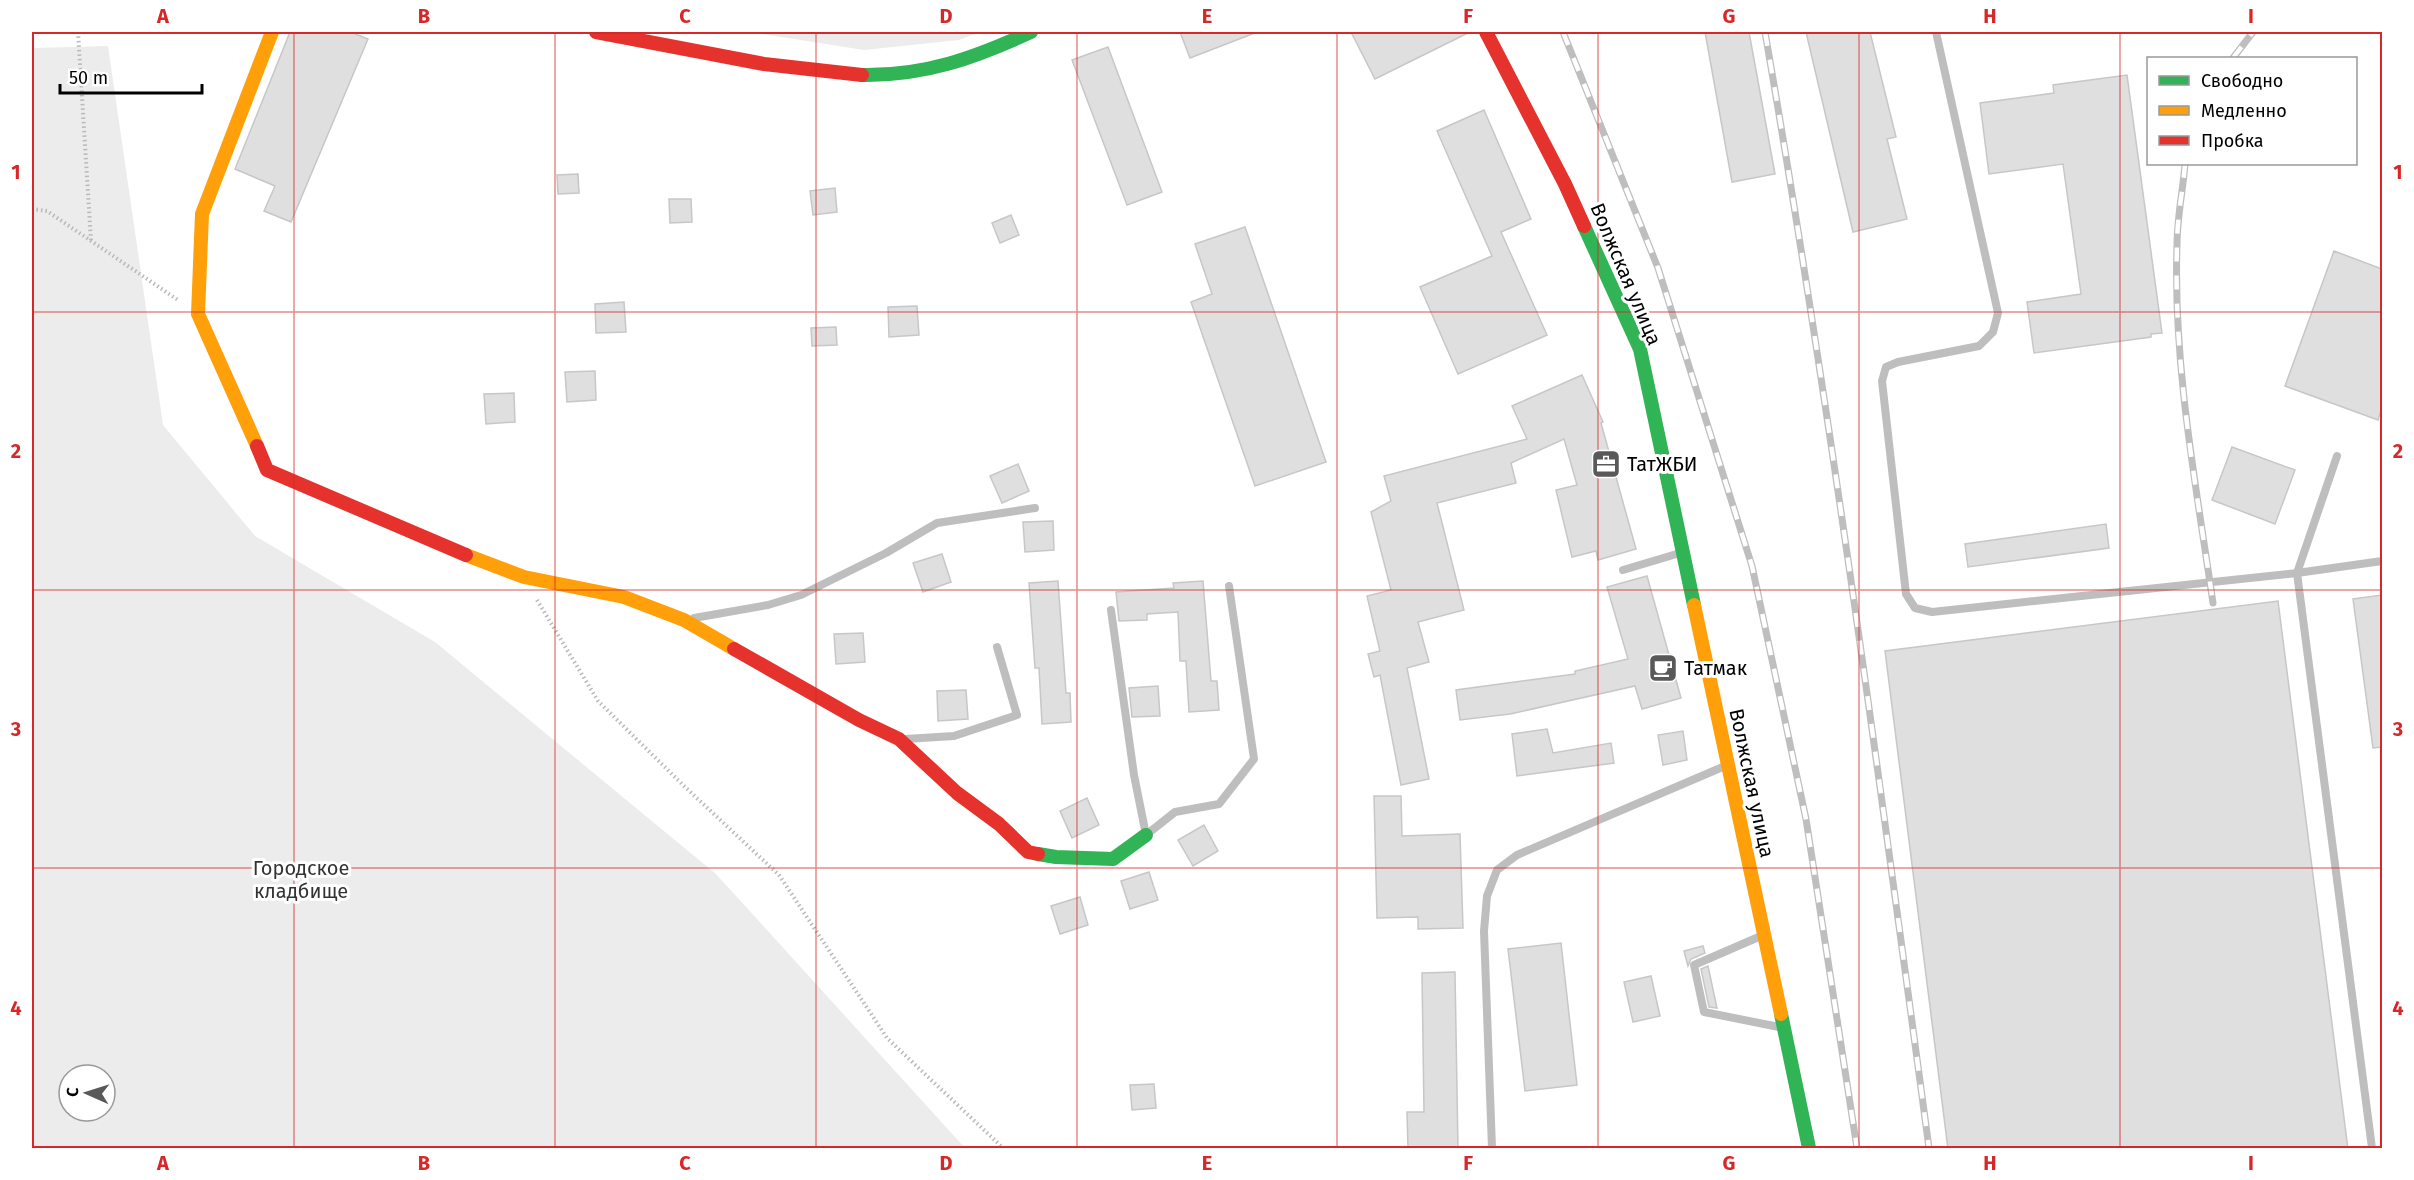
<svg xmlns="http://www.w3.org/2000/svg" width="2414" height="1180" font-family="'Fira Sans',sans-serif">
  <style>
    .green { fill: #ececec; fill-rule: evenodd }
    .building { fill: #dfdfdf; stroke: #c7c7c7; stroke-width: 1.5 }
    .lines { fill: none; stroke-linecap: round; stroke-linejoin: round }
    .path { stroke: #b9b9b9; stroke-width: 4; stroke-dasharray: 1.5 3; stroke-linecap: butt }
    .lane { stroke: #bebebe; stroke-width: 8 }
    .fast { stroke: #30b455; stroke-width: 14 }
    .slow { stroke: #ff9f0a; stroke-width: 14 }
    .jam { stroke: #e5322d; stroke-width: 14 }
    .rail-casing { stroke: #bebebe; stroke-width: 7 }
    .rail { stroke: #fff; stroke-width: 4.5; stroke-dasharray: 14; stroke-linecap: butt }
    .grid { fill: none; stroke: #d62828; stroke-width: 1.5; stroke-opacity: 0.55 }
    .labels { text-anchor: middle; stroke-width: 6; stroke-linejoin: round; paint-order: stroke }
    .street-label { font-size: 20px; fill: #000; stroke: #fff }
    .poi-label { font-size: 20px; fill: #000; stroke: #fff; text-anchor: start }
    .park-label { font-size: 20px; fill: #333; stroke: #fff }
    .neatline { fill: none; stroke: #d62828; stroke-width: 2 }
    .grid-label { font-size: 20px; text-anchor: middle; font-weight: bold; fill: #d62828 }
  </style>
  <rect width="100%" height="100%" fill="#fff"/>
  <g class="green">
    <path d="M 749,32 L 980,32 L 959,40 L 864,50 Z"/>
    <path d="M 108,46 L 163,425 L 255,536 L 435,642 L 716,874 L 965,1148 L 32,1148 L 32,48 ZM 69,1075 L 105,1075 L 105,1111 L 69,1111 Z"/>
  </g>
  <g class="building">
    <path d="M 290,32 L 350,32 L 368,39 L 291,222 L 264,211 L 275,186 L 235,169 Z"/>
    <path d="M 1180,32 L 1255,32 L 1255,33 L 1190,58 Z"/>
    <path d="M 1351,32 L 1470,32 L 1375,79 Z"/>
    <path d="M 1705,32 L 1749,32 L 1775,174 L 1732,182 Z"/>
    <path d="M 1806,32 L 1870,32 L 1896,137 L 1887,139 L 1907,219 L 1853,232 Z"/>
    <path d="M 1108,47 L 1162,192 L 1127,205 L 1072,60 Z"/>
    <path d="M 2127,75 L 2162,333 L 2151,334 L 2151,337 L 2034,353 L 2027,302 L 2081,294 L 2063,164 L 1989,174 L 1980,103 L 2054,93 L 2053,85 Z"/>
    <path d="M 1484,110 L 1531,219 L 1501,232 L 1547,335 L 1458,374 L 1420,287 L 1492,256 L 1437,131 Z"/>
    <path d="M 578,174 L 579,193 L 558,194 L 557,175 Z"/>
    <path d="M 835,188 L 837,212 L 813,215 L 810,191 Z"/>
    <path d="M 669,199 L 691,199 L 692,222 L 670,223 Z"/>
    <path d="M 1011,215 L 1019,235 L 1000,243 L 992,223 Z"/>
    <path d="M 1245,227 L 1326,462 L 1255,486 L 1191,302 L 1212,294 L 1195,244 Z"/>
    <path d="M 2334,251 L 2382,269 L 2382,407 L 2378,420 L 2285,386 Z"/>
    <path d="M 624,302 L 626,332 L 596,333 L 595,304 Z"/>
    <path d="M 917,306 L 919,335 L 889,337 L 888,307 Z"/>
    <path d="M 836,327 L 837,345 L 812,346 L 811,328 Z"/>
    <path d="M 595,371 L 596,400 L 567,402 L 565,372 Z"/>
    <path d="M 1582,375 L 1603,422 L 1601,423 L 1636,549 L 1598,560 L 1596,551 L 1572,557 L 1556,490 L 1577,485 L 1564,439 L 1511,463 L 1516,483 L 1437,503 L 1464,610 L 1418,622 L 1429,662 L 1407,668 L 1429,779 L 1401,785 L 1380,675 L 1374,677 L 1368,654 L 1380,651 L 1367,596 L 1391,590 L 1371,512 L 1391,501 L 1384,476 L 1527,439 L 1512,406 Z"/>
    <path d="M 514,393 L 515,422 L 486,424 L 484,394 Z"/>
    <path d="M 2232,447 L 2295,470 L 2275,524 L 2212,500 Z"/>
    <path d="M 1018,464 L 1029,491 L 1002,503 L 990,476 Z"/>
    <path d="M 1053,521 L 1054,550 L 1025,552 L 1023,522 Z"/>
    <path d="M 2106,524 L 2109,548 L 1968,567 L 1965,544 Z"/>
    <path d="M 942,554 L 951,582 L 923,592 L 913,563 Z"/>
    <path d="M 1647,576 L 1681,698 L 1642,709 L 1635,686 L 1510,714 L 1460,720 L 1456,690 L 1575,674 L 1575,671 L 1628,659 L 1607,587 Z"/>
    <path d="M 1058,581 L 1066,693 L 1070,693 L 1071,722 L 1042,724 L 1039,668 L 1035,668 L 1029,583 Z"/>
    <path d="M 1203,581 L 1211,681 L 1217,681 L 1219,710 L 1189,712 L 1186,661 L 1180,661 L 1178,612 L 1147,614 L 1147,620 L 1119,621 L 1116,592 L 1174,588 L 1173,583 Z"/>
    <path d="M 2382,595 L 2382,747 L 2373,748 L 2353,599 Z"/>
    <path d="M 2278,601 L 2348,1149 L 1948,1149 L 1885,651 Z"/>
    <path d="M 863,633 L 865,662 L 836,664 L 834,634 Z"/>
    <path d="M 1158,686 L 1160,716 L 1132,717 L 1129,688 Z"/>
    <path d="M 966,690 L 968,719 L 938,721 L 937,691 Z"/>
    <path d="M 1547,729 L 1553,753 L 1611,743 L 1614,763 L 1517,776 L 1512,734 Z"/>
    <path d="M 1683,731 L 1687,760 L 1663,765 L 1658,735 Z"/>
    <path d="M 1374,796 L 1401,796 L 1402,836 L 1460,834 L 1463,928 L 1418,929 L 1418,917 L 1377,918 Z"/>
    <path d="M 1087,798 L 1099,825 L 1072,838 L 1060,811 Z"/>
    <path d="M 1204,825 L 1218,851 L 1193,866 L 1178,840 Z"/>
    <path d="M 1149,872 L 1158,900 L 1130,909 L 1121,881 Z"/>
    <path d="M 1080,897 L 1088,925 L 1060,934 L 1051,906 Z"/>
    <path d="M 1561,943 L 1577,1085 L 1525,1091 L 1508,949 Z"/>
    <path d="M 1703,946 L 1705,953 L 1691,959 L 1688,966 L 1684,951 Z"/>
    <path d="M 1708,966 L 1717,1008 L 1709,1007 L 1701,969 Z"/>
    <path d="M 1455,972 L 1458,1149 L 1408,1149 L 1407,1112 L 1424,1112 L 1422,973 Z"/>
    <path d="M 1651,976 L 1660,1016 L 1633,1022 L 1624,982 Z"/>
    <path d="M 1154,1084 L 1156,1108 L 1132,1110 L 1130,1085 Z"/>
  </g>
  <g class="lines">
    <g class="path">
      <path d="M 78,32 L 91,241"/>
      <path d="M 32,209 L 47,211 L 178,300"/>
      <path d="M 537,600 L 598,701 L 684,786 L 779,875 L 887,1038 L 1003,1148"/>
    </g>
    <g class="lane">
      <path d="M 1936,32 L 1998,313 L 1993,332 L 1979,346 L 1898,362 L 1886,367 L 1882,381 L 1906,594 L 1915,608 L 1932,612 L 2297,573 L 2337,456"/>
      <path d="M 1623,570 L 1680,553"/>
      <path d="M 1111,610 L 1134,775 L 1146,835 L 1175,812 L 1219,804 L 1254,759 L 1229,586"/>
      <path d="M 694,618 L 768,605 L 801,595 L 886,553 L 937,523 L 1035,508"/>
      <path d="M 905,739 L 954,736 L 1017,715 L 997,647"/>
      <path d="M 1761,936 L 1694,965 L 1704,1012 L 1779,1027"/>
      <path d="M 1492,1148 L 1484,931 L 1487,896 L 1497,870 L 1517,855 L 1725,766"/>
      <path d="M 2372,1148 L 2297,573 L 2382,561"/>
    </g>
    <g class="fast">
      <path d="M 862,75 C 925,76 974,58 1031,32"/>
      <path d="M 1584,226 L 1640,349 L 1694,605"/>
      <path d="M 1038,854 L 1056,857 L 1113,859 L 1146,835"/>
      <path d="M 1781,1014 L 1809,1148"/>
    </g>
    <g class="slow">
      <path d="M 257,446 L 198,314 L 202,214 L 272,32"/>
      <path d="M 466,555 L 524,577 L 624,597 L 684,620 L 734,649"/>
      <path d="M 1694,605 L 1781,1014"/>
    </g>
    <g class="jam">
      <path d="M 596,32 L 764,64 L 862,75"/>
      <path d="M 1486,32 L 1565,184 L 1584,226"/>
      <path d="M 257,446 L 267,470 L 466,555"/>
      <path d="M 734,649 L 859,720 L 899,739 L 957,793 L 999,824 L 1028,852 L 1038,854"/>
    </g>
    <g class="rail-casing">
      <g id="rail">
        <path d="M 1563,32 L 1658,268 L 1752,566 L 1806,819 L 1857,1148"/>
        <path d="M 1765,32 C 1829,402 1879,776 1929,1148"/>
        <path d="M 2233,58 L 2253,32"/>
        <path d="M 2185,164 C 2183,190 2177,218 2177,245 C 2173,365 2196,485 2213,603"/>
      </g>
    </g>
    <use href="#rail" class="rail"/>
  </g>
  <path class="grid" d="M 294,32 L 294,1148M 555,32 L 555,1148M 816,32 L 816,1148M 1077,32 L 1077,1148M 1337,32 L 1337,1148M 1598,32 L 1598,1148M 1859,32 L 1859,1148M 2120,32 L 2120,1148M 32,312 L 2382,312M 32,590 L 2382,590M 32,868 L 2382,868"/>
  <defs>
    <g id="office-square" transform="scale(1.5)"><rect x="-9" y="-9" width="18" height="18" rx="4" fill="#595959" stroke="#fff"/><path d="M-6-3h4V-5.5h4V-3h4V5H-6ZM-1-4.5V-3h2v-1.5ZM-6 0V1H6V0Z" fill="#fff"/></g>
    <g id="cafe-square" transform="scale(1.5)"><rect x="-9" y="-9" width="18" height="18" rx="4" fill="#595959" stroke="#fff"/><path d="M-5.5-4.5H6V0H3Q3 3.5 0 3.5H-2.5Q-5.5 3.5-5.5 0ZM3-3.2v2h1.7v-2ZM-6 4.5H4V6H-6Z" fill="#fff"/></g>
  </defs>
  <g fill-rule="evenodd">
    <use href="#office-square" x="1606" y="464"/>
    <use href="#cafe-square" x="1663" y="668"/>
  </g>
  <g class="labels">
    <g class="street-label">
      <text transform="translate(1626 274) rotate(67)" y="7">Волжская улица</text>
      <text transform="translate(1752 783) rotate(78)" y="7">Волжская улица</text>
    </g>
    <g class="poi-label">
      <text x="1627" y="471">ТатЖБИ</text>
      <text x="1684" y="675">Татмак</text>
    </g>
    <g class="park-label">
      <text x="301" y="875">Городское<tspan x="301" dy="23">кладбище</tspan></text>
    </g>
  </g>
  <rect width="2414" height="1180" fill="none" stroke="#ffffff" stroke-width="66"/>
  <rect x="2147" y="57" width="210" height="108" fill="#ffffff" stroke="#999999" stroke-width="1.5"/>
  <rect x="2159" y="76" width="30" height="9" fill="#30b455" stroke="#999999" stroke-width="1.5"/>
  <text x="2201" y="87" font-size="18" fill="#000000">Свободно</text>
  <rect x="2159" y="106" width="30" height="9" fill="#ff9f0a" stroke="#999999" stroke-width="1.5"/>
  <text x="2201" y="117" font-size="18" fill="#000000">Медленно</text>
  <rect x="2159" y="136" width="30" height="9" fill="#e5322d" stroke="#999999" stroke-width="1.5"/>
  <text x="2201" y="147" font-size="18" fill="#000000">Пробка</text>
  <g transform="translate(87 1093) rotate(273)"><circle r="28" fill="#ffffff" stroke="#999999" stroke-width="1.5"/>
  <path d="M0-4.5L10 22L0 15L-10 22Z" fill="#595959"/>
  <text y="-9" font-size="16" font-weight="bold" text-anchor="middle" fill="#000000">С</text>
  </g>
  <path d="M60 84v9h142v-9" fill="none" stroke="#000000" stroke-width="3"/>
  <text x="69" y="84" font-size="18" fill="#000000" stroke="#ffffff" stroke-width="4.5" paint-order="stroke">50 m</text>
  <rect x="33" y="33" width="2348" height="1114" class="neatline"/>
  <g class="grid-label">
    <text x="163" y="23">A</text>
    <text x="424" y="23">B</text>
    <text x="685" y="23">C</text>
    <text x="946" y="23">D</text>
    <text x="1207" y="23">E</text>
    <text x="1468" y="23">F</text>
    <text x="1729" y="23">G</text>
    <text x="1990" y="23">H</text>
    <text x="2251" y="23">I</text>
    <text x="16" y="179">1</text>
    <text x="2398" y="179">1</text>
    <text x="16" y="458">2</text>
    <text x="2398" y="458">2</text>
    <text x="16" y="736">3</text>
    <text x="2398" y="736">3</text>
    <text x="16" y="1015">4</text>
    <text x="2398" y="1015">4</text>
    <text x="163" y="1170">A</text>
    <text x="424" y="1170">B</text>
    <text x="685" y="1170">C</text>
    <text x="946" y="1170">D</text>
    <text x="1207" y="1170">E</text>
    <text x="1468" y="1170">F</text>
    <text x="1729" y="1170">G</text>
    <text x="1990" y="1170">H</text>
    <text x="2251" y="1170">I</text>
  </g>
</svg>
